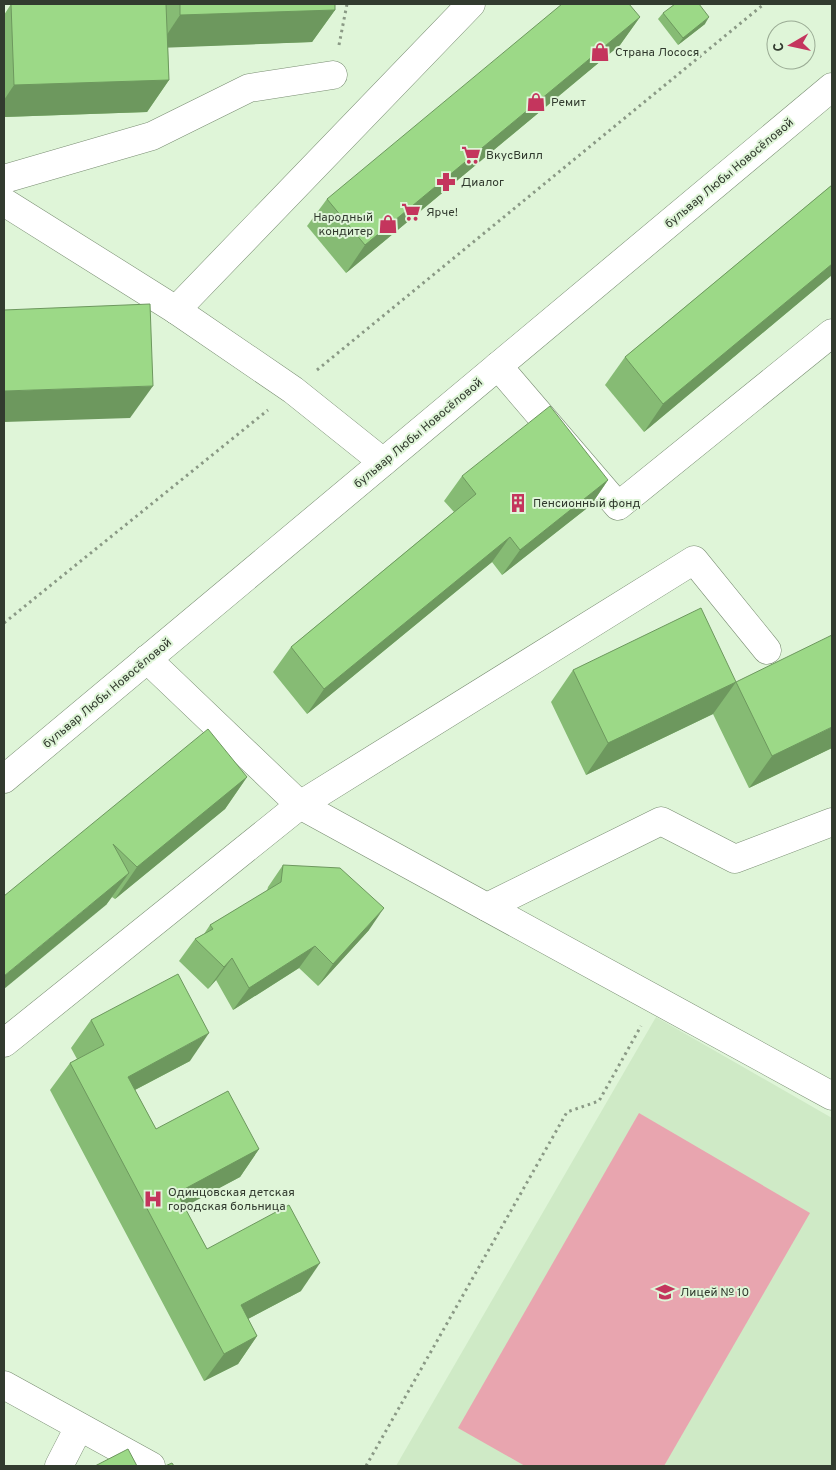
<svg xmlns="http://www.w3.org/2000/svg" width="836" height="1470" font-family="Overpass,sans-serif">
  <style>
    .built { fill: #cfeac6 }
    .green { fill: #e8a5af }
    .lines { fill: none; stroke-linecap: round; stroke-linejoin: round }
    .minor-casing { stroke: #798d72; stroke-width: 29 }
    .path { stroke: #8a9985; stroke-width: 3; stroke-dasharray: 2.5 4; stroke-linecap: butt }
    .minor { stroke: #fff; stroke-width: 28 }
    .wall { fill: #86bb74 }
    .shaded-wall { fill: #6d985e }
    .building { fill: #9cd987; stroke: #6d985e }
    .labels { text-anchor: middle; stroke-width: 4; stroke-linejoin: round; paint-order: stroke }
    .poi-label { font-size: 12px; fill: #323b2f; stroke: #dff5d8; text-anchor: start }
    .street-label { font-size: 12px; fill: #323b2f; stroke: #dff5d8 }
  </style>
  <rect width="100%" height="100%" fill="#dff5d8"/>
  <path class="built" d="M 656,1017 L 832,1118 L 832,1466 L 396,1466 Z"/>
  <path class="green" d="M 639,1113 L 810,1213 L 664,1466 L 525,1466 L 458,1428 Z"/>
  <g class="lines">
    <g class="minor-casing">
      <g id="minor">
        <path d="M 4,179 L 152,136 L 249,88 L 333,75"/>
        <path d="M 4,202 L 176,310 L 293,390 L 383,462"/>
        <path d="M 176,310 L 471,4"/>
        <path d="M 498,366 L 618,506 L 832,333"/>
        <path d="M 147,659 L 300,805 L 832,1096"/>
        <path d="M 4,779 L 832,87"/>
        <path d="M 487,907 L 661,821 L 735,859 L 832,822"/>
        <path d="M 4,1043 L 300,805 L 694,560 L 767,650"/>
        <path d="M 4,1385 L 151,1466"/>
        <path d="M 59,1466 L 79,1427"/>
      </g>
    </g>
    <g class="path">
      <path d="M 339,45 L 347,4"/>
      <path d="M 317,370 L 764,4"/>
      <path d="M 4,623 L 268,410"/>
      <path d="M 366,1466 L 567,1112 L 599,1101 L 641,1026"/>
    </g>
    <use href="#minor" class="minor"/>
  </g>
  <g class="wall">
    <path d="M 11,4 L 335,4 L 335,10 L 312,42 L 168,47 L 169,80 L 147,112 L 4,117 L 4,15 Z"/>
    <path d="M 663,13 L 705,24 L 678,45 L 658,19 Z"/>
    <path d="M 640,17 L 620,45 L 346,273 L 307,226 L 327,199 Z"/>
    <path d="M 832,185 L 832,275 L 644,432 L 605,385 L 625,357 Z"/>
    <path d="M 462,476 L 608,480 L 591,505 L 502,575 L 492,562 L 307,714 L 273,672 L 291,647 L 454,512 L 444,501 Z"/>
    <path d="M 573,670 L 736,682 L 832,748 L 749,788 L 713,714 L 586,775 L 551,702 Z"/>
    <path d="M 247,777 L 225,809 L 115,899 L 112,897 L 106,905 L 4,896 Z"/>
    <path d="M 283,865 L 369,930 L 318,986 L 299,968 L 233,1010 L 216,980 L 208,989 L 179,961 L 195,939 L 204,934 L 210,925 L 267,891 L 268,887 Z"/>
    <path d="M 91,1020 L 190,1061 L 135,1090 L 156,1129 L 259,1149 L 240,1177 L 184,1206 L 207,1249 L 301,1291 L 248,1319 L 257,1336 L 238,1364 L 204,1381 L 50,1090 L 70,1063 L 77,1059 L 71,1048 Z"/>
  </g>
  <g class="shaded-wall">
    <path d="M 335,10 L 312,42 L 158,48 L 180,15 Z"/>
    <path d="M 640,17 L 620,45 L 346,273 L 365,245 Z"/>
    <path d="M 709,17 L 705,24 L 678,45 L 683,38 Z"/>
    <path d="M 169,80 L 147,112 L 4,117 L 4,100 L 14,85 Z"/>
    <path d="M 832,264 L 832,275 L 644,432 L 663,404 Z"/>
    <path d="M 153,386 L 130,418 L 4,422 L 4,391 Z"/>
    <path d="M 608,480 L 591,505 L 502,575 L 520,550 Z"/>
    <path d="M 510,537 L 492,562 L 307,714 L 324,689 Z"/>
    <path d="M 736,682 L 713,714 L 586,775 L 608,743 Z"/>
    <path d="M 832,727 L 832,748 L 749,788 L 772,756 Z"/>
    <path d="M 247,777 L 225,809 L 115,899 L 137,867 Z"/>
    <path d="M 129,873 L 106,905 L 4,989 L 4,976 Z"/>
    <path d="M 384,908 L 369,930 L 318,986 L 333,964 Z"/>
    <path d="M 315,946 L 299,968 L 233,1010 L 249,988 Z"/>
    <path d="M 232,958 L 216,980 L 208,989 L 224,967 Z"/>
    <path d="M 209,1033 L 190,1061 L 108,1104 L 128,1077 Z"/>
    <path d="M 259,1149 L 240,1177 L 158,1221 L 177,1193 Z"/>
    <path d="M 320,1263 L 301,1291 L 221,1333 L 241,1305 Z"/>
    <path d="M 257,1336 L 238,1364 L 204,1381 L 224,1354 Z"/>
  </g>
  <g class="building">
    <path d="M 11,4 L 166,4 L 169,80 L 14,85 Z"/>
    <path d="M 180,4 L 335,4 L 335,10 L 180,15 Z"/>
    <path d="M 562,4 L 629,4 L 640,17 L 365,245 L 327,199 Z"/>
    <path d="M 675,4 L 699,4 L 709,17 L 683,38 L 663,13 Z"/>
    <path d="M 832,185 L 832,264 L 663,404 L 625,357 Z"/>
    <path d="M 150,304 L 153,386 L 4,391 L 4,310 Z"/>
    <path d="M 550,406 L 608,480 L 520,550 L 510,537 L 324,689 L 291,647 L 476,494 L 462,476 Z"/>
    <path d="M 701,608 L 736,682 L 608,743 L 573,670 Z"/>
    <path d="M 832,635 L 832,727 L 772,756 L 736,682 Z"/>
    <path d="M 208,729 L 247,777 L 137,867 L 113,844 L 129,873 L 4,976 L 4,896 Z"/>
    <path d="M 283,865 L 340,868 L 384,908 L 333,964 L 315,946 L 249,988 L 232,958 L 224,967 L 195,939 L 213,929 L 210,925 L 281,882 Z"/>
    <path d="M 178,974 L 209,1033 L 128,1077 L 156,1129 L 228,1091 L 259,1149 L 177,1193 L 207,1249 L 289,1205 L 320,1263 L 241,1305 L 257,1336 L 224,1354 L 70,1063 L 104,1045 L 91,1020 Z"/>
    <path d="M 128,1449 L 137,1466 L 95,1466 Z"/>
    <path d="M 172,1463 L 174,1466 L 165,1466 Z"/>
  </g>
  <defs>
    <g id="shop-bare" transform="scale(1.5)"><path d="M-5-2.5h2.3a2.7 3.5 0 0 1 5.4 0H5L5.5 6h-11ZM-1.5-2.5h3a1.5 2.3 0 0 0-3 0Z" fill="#c4355d" stroke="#dff5d8" stroke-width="2.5" paint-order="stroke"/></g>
    <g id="supermarket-bare" transform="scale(1.5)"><path d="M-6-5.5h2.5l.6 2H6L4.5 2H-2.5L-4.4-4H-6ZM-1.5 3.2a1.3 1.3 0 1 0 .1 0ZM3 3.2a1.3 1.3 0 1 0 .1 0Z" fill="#c4355d" stroke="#dff5d8" stroke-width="2.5" paint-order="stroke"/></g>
    <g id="pharmacy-bare" transform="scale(1.5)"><path d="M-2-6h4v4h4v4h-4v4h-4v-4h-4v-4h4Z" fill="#c4355d" stroke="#dff5d8" stroke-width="2.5" paint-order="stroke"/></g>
    <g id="building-bare" transform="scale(1.5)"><path d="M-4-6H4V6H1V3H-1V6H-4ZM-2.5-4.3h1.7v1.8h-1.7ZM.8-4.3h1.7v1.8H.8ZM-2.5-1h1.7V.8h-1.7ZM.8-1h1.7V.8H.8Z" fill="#c4355d" stroke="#dff5d8" stroke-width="2.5" paint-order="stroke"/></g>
    <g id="hospital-bare" transform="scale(1.5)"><path d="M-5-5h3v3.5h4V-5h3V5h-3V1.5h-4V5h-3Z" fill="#c4355d" stroke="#dff5d8" stroke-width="2.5" paint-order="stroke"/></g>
    <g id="school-bare" transform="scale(1.5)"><path d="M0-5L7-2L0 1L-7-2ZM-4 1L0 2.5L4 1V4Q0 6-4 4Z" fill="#c4355d" stroke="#dff5d8" stroke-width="2.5" paint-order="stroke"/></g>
  </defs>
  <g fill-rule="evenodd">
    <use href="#shop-bare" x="600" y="52"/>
    <use href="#shop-bare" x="536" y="102"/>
    <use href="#supermarket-bare" x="471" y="155"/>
    <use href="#pharmacy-bare" x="446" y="182"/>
    <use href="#supermarket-bare" x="411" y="212"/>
    <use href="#shop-bare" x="388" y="224"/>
    <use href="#building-bare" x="518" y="503"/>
    <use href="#hospital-bare" x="153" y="1199"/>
    <use href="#school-bare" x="665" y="1292"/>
  </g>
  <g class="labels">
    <g class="poi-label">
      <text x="615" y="56">Страна Лосося</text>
      <text x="551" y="106">Ремит</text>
      <text x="486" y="159">ВкусВилл</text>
      <text x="461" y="186">Диалог</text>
      <text x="426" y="216">Ярче!</text>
      <text x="373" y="221" text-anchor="end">Народный<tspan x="373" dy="14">кондитер</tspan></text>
      <text x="533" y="507">Пенсионный фонд</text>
      <text x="168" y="1196">Одинцовская детская<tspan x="168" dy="14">городская больница</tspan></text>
      <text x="680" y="1296">Лицей № 10</text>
    </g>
    <g class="street-label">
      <text transform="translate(729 173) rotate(-40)" y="4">бульвар Любы Новосёловой</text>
      <text transform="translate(418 433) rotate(-40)" y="4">бульвар Любы Новосёловой</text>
      <text transform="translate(107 693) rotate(-40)" y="4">бульвар Любы Новосёловой</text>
    </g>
  </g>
  <rect width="836" height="1470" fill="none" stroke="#323b2f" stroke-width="10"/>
  <g transform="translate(791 45) rotate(261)"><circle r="24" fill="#dff5d8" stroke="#9aab94"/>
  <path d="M0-4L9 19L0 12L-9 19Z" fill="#c4355d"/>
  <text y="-8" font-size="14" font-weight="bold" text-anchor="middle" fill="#323b2f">С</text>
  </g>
</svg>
